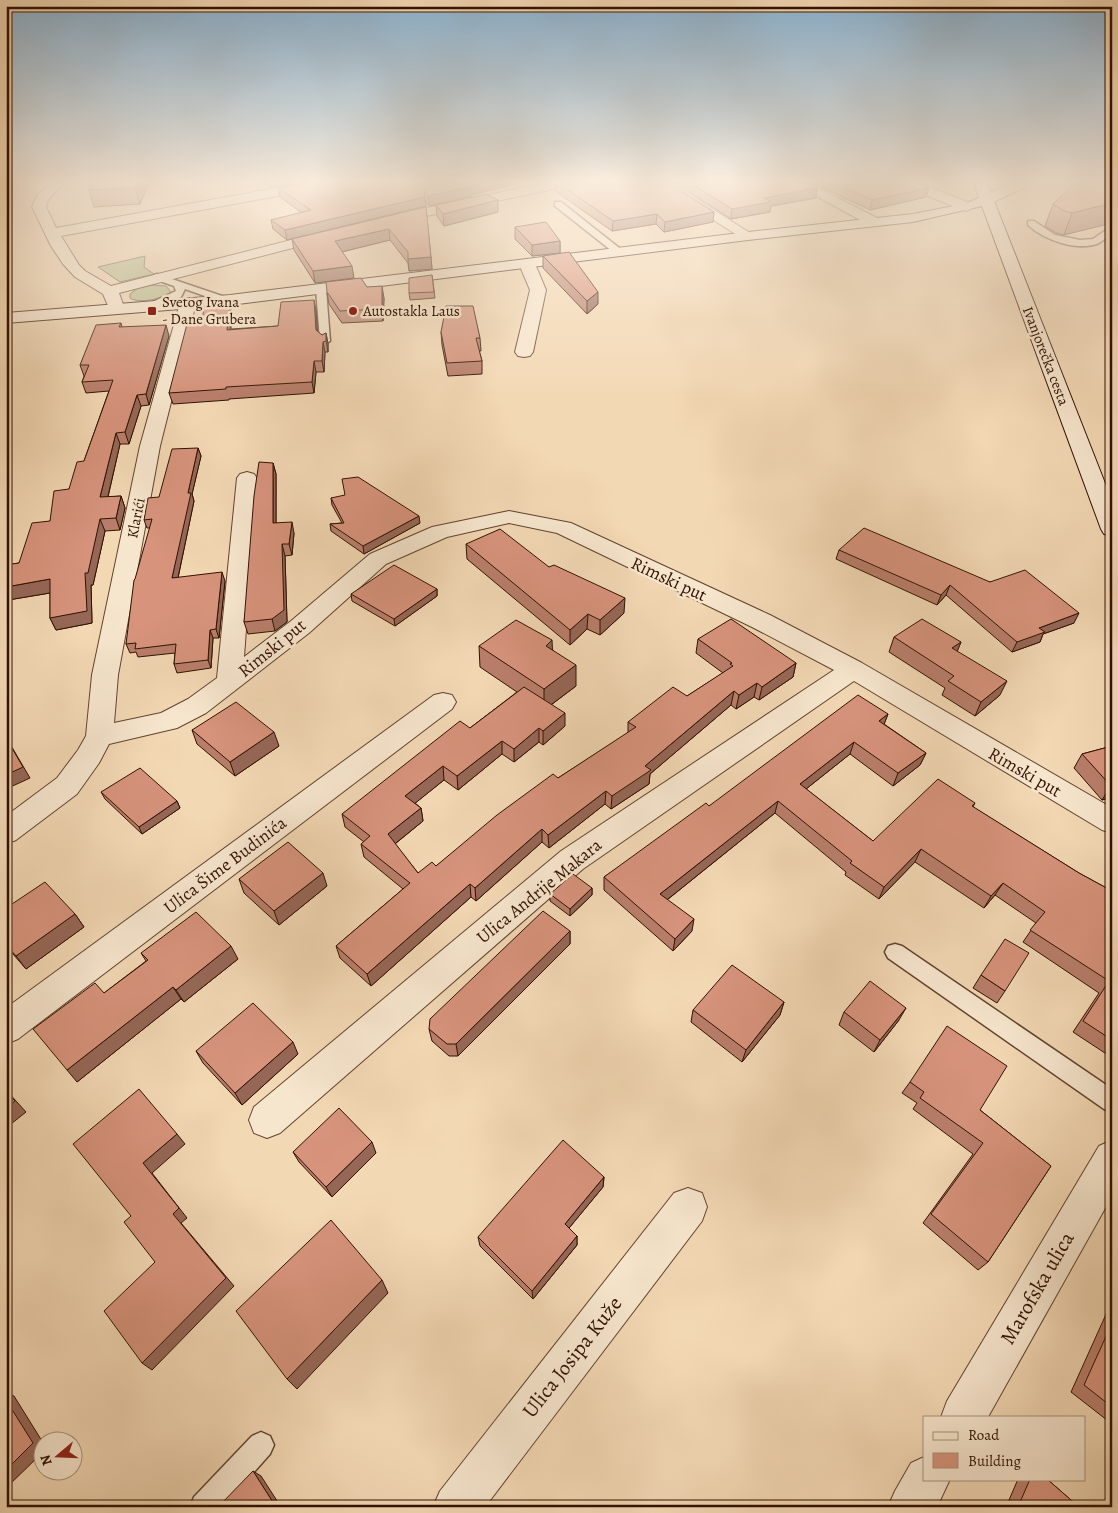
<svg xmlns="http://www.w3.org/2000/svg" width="1118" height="1513" font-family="Alegreya,serif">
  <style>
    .green { fill: #b9bf8f; stroke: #756848 }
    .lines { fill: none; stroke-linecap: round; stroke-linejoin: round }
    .lane-casing { stroke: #62432e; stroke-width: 3 }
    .street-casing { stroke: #62432e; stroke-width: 2 }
    .secondary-casing { stroke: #311101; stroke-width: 2 }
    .lane { fill: #f7e6ce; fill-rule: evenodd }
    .street { fill: #f7e6ce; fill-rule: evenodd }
    .secondary { fill: #f7e6ce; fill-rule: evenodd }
    .wall { fill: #b97e6b; stroke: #311101 }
    .shaded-wall { fill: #966757; stroke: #311101 }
    .building { fill: #d7937c; stroke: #311101 }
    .poi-dot { fill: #8f2418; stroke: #f7e6ce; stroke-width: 2 }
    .labels { text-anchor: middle; stroke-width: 5; stroke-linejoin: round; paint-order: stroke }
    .far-poi-label { font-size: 15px; fill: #311101; stroke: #f7e6ce; text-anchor: start }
    .far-street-label { font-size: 15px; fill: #311101; stroke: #f7e6ce }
    .street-label { font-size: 18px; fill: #311101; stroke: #f7e6ce }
    .near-street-label { font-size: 21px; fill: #311101; stroke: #f7e6ce }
  </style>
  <rect width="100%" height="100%" fill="#f3d8b4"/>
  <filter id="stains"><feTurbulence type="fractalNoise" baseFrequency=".004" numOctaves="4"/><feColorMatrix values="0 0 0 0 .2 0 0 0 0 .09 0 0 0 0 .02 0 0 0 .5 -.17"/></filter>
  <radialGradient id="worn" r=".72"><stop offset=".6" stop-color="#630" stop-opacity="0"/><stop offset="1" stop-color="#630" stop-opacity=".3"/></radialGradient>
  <g class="green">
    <path d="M 145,256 L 144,267 L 154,274 L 120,282 L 98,267 Z"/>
    <path d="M 152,285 L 166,286 L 171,292 C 163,299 138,304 130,298 L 130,294 L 138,288 Z"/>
  </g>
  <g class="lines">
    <g class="lane-casing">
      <g id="lane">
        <path d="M 555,202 L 561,202 L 623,251 L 623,255 L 617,255 L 555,206 Z"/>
        <path d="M 1028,221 L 1034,221 L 1055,235 L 1080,240 L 1093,239 L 1112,226 L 1112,232 C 1108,236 1104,240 1099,243 C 1078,252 1044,240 1028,225 Z"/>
        <path d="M 157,274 L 228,298 L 230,300 L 225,303 L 185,289 L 181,297 L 152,309 L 146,309 L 146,305 L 176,291 L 174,286 L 154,279 L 154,275 Z"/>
        <path d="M 321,286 L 326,289 L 330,341 L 325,344 L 320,341 L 316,289 Z"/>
        <path d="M 895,944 L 902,946 L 1112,1089 L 1112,1112 L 1104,1109 L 888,958 L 885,952 L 888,946 Z"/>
        <path d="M 261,1432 L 270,1436 L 274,1445 L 270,1454 L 223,1507 L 190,1507 L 194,1497 L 252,1436 Z"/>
      </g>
    </g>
    <g class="street-casing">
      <g id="street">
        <path d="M 51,183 L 64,183 L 48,200 L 46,207 L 56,228 L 304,183 L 332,183 L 326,187 L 61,236 L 79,265 L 85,271 L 111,286 L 330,230 L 335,231 L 337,234 L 335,237 L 119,293 L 124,307 L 122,310 L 110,310 L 103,294 L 75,277 L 63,264 L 51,246 L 32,207 L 37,196 Z"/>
        <path d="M 544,183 L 569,183 L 563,187 L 389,224 L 382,220 L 389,216 Z"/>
        <path d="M 656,183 L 671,183 L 755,236 L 753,239 L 743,239 Z"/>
        <path d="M 793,183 L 809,183 L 879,219 L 881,222 L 874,226 L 869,225 Z"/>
        <path d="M 903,183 L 920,183 L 972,204 L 974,207 L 967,211 L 962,210 L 904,186 Z"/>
        <path d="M 1012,183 L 1029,183 L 1028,186 L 991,203 L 981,203 L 979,200 L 981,197 Z"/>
        <path d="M 527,259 L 532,261 L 535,264 L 546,290 L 533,352 L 530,356 L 524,357 L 518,356 L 515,352 L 530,290 L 519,264 L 522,261 Z"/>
        <path d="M 188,298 L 194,300 L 196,303 L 160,446 L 118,675 L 114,723 L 161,713 L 188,699 L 217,678 L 237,478 L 240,474 L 247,472 L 254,474 L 257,478 L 244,657 L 291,621 L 370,554 L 432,527 L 509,511 L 571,523 L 770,615 L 862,663 L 1112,808 L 1112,833 L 1102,830 L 854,681 L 583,869 L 280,1133 L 267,1138 L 254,1133 L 249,1120 L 254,1107 L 561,851 L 834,670 L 752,627 L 557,533 L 509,523 L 447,537 L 386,564 L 309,633 L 206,713 L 177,728 L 109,744 L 99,763 L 77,794 L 16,840 L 6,844 L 6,816 L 57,778 L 78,750 L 86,736 L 92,675 L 140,446 L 180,303 L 182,300 Z"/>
        <path d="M 443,693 L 452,695 L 456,702 L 452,709 L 18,1039 L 6,1044 L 6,1008 L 434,695 Z"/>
        <path d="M 1112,1140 L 1112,1196 L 988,1417 L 941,1417 L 947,1401 L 1099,1146 Z"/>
        <path d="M 688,1188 L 702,1193 L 707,1207 L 702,1221 L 485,1507 L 433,1507 L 440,1491 L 674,1193 Z"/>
        <path d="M 924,1457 L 924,1479 L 950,1479 L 937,1507 L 888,1507 L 895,1491 L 911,1463 Z"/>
      </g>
    </g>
    <g class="secondary-casing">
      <path id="secondary" d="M 974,183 L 987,183 L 1112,501 L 1112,535 L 1104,534 L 1101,529 L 982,206 L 913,222 L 748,240 L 230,305 L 6,323 L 6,313 L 230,295 L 748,232 L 913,214 L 964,204 L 979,198 Z"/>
    </g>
    <use href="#lane" class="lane"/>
    <use href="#street" class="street"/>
    <use href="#secondary" class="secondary"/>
  </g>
  <g class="wall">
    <path d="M 149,183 L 140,204 L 94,207 L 89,190 Z"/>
    <path d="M 264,183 L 293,183 L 270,187 Z"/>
    <path d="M 305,183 L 518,183 L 471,195 L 471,197 L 429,206 L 425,200 L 426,206 L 287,240 L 273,229 L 271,220 L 302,213 L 280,197 L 278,188 Z"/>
    <path d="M 555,183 L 668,183 L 714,212 L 713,222 L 664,232 L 656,224 L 612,231 L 555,191 Z"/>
    <path d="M 675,183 L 808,183 L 817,188 L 816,198 L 771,206 L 770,212 L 731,219 Z"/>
    <path d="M 813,183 L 917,183 L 929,188 L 926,197 L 870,210 Z"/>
    <path d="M 1096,183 L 1064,235 L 1056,233 L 1045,226 L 1053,204 Z"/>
    <path d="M 436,205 L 498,212 L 444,226 L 437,216 Z"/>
    <path d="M 426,207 L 432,269 L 409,271 L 408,263 L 390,240 L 342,252 L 354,278 L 315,283 L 294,250 L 292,239 Z"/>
    <path d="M 515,227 L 560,241 L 560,253 L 532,256 L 515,239 Z"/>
    <path d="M 543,256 L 598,304 L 587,314 L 543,268 Z"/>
    <path d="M 432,275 L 435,298 L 410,300 L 409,293 Z"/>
    <path d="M 367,287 L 384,298 L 383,321 L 342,323 L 329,304 L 327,292 Z"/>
    <path d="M 316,310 L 317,331 L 322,335 L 326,333 L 328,344 L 328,352 L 325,352 L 324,372 L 316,372 L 314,393 L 229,399 L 229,400 L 173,404 L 169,393 L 202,323 L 232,315 L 231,329 L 278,326 Z"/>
    <path d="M 121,323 L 122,327 L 169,336 L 149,405 L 141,406 L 129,444 L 120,444 L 108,497 L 121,496 L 125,508 L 120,530 L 105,531 L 93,585 L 91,585 L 92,623 L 56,630 L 50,618 L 50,593 L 8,600 L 6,597 L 6,565 L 19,563 L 50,521 L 69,489 L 84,461 L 109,391 L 86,393 L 82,382 L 84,376 L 80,365 Z"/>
    <path d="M 441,332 L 480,338 L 481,351 L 479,351 L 482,361 L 482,374 L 448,376 L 442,345 Z"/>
    <path d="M 198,448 L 201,456 L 192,494 L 194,501 L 178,578 L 225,581 L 219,638 L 213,638 L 211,668 L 177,673 L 174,664 L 175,653 L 138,657 L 136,652 L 130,653 L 126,644 L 150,528 L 147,528 L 144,520 L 159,497 Z"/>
    <path d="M 273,463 L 276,474 L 276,523 L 294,533 L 292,555 L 285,556 L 287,622 L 275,631 L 248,634 L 244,622 Z"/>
    <path d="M 331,498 L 420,523 L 364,554 L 331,531 L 330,524 L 342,523 L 332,505 Z"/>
    <path d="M 466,544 L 549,567 L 624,613 L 600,635 L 587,629 L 570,645 L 467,559 Z"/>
    <path d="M 839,550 L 990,582 L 1074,623 L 1043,634 L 1040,642 L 1012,652 L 946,595 L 937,605 L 836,559 Z"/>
    <path d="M 437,589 L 437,596 L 395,626 L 352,601 L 351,594 Z"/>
    <path d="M 894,637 L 961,642 L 957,651 L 1000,695 L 975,716 L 942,695 L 945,688 L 889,652 Z"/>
    <path d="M 698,639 L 796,663 L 793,677 L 759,700 L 754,697 L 736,709 L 731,705 L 650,774 L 649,784 L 611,809 L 605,804 L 549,848 L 542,842 L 476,901 L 471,897 L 371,986 L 340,958 L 336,946 L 403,889 L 364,857 L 361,844 L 364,842 L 345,827 L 342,814 L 470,728 L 517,692 L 480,667 L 479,646 L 553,650 L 576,686 L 551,705 L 565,726 L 543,745 L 539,742 L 514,762 L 502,754 L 458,790 L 444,780 L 415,803 L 421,808 L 423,821 L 395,844 L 418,873 L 436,866 L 558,778 L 628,733 L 628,722 L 687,696 L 723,673 L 696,653 Z"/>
    <path d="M 888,714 L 884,724 L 926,753 L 920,765 L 893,786 L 850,754 L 806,789 L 873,841 L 975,803 L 973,807 L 1079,873 L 1112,891 L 1111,1057 L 1073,1032 L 1099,993 L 1023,942 L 1036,923 L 995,895 L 984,908 L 915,862 L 879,899 L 845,875 L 846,872 L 775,813 L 667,900 L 692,931 L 673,951 L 604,890 L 604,877 L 709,806 Z"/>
    <path d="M 192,730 L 279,746 L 235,776 L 197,744 Z"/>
    <path d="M 1112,746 L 1112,797 L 1102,800 L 1074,768 L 1082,754 Z"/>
    <path d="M 101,792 L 177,801 L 180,808 L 142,834 L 105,799 Z"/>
    <path d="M 239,879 L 327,886 L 279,925 L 244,893 Z"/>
    <path d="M 592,888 L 592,895 L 570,916 L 550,901 L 550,894 Z"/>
    <path d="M 6,908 L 75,914 L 84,927 L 26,969 L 6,946 Z"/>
    <path d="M 570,931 L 570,944 L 458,1056 L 449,1056 L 432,1041 L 429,1029 Z"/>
    <path d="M 141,953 L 238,959 L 184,1002 L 181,999 L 77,1082 L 104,993 L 146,961 Z"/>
    <path d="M 981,975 L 1005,991 L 997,1003 L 973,988 Z"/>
    <path d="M 784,1002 L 780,1015 L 742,1062 L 691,1022 L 693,1010 Z"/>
    <path d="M 844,1012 L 899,1020 L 874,1052 L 839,1025 Z"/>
    <path d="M 196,1051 L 298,1054 L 242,1105 L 203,1063 Z"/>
    <path d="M 910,1082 L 980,1110 L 1051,1166 L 988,1262 L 978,1270 L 923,1223 L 973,1154 L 913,1109 L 917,1103 L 902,1093 Z"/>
    <path d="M 293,1152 L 376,1153 L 332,1197 L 299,1162 Z"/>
    <path d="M 604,1177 L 603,1187 L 569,1228 L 577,1236 L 577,1245 L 533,1299 L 480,1246 L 478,1237 Z"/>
    <path d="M 1112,1301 L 1112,1424 L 1071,1392 Z"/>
    <path d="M 1018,1479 L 1047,1479 L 1079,1507 L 1006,1507 Z"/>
  </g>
  <g class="shaded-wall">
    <path d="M 137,183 L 149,183 L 140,204 L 135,188 Z"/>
    <path d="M 270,183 L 293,183 L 270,187 Z"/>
    <path d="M 479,183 L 518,183 L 471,195 L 471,197 L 429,206 L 428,196 Z"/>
    <path d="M 817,188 L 816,198 L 771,206 L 770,212 L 731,219 L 732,209 L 764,198 Z"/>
    <path d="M 929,188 L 926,197 L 870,210 L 872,200 Z"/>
    <path d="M 425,197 L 426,206 L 287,240 L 285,230 Z"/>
    <path d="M 498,200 L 498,212 L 444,226 L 443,214 Z"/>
    <path d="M 1112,203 L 1112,223 L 1064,235 L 1072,213 Z"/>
    <path d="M 714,212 L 713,222 L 664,232 L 665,222 Z"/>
    <path d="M 657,214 L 656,224 L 612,231 L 613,221 Z"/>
    <path d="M 389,229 L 390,240 L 337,253 L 335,241 Z"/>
    <path d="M 560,241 L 560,253 L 532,256 L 532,245 Z"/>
    <path d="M 431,257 L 432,269 L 409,271 L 408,259 Z"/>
    <path d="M 352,266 L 354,278 L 315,283 L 313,271 Z"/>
    <path d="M 382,286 L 384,298 L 383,321 L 382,309 Z"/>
    <path d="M 598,292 L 598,304 L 587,314 L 587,301 Z"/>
    <path d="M 314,300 L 316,310 L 318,341 L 316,330 Z"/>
    <path d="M 230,305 L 232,315 L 229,340 L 227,330 Z"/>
    <path d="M 166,325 L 169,336 L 149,405 L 146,394 Z"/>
    <path d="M 326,333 L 328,344 L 328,352 L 326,341 Z"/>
    <path d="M 323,342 L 325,352 L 324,372 L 322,361 Z"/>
    <path d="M 314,361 L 316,372 L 314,393 L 312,382 Z"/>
    <path d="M 137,395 L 141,406 L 129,444 L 125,432 Z"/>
    <path d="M 116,433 L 120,444 L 105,509 L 100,497 Z"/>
    <path d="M 198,448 L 201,456 L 192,494 L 194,501 L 176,587 L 172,578 L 188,493 Z"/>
    <path d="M 273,463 L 276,474 L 276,535 L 273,523 Z"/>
    <path d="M 121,496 L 125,508 L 120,530 L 116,518 Z"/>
    <path d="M 419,516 L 420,523 L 364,554 L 363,546 Z"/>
    <path d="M 100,519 L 105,531 L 93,585 L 91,585 L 92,623 L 56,630 L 50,618 Z"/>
    <path d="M 292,522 L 294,533 L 292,555 L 289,544 Z"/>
    <path d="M 282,544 L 285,556 L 287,622 L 275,631 L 272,619 Z"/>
    <path d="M 222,572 L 225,581 L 219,638 L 216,629 Z"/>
    <path d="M 50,579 L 56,592 L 8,600 L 6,597 L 6,587 Z"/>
    <path d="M 950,585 L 946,595 L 937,605 L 941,595 Z"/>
    <path d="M 437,589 L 437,596 L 395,626 L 394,619 Z"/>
    <path d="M 625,598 L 624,613 L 600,635 L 600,620 Z"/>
    <path d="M 1079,613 L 1074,623 L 1043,634 L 1040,642 L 1012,652 L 1017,642 L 1039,628 Z"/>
    <path d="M 588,614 L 587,629 L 570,645 L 570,630 Z"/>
    <path d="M 210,630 L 213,638 L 211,668 L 208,660 Z"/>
    <path d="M 552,640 L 553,661 L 546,646 Z"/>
    <path d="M 961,642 L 955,657 L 952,648 Z"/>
    <path d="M 796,663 L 793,677 L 759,700 L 762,687 Z"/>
    <path d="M 576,665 L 576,686 L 544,710 L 544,689 Z"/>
    <path d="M 1007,681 L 1000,695 L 975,716 L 981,702 Z"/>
    <path d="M 757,683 L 754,697 L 736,709 L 739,695 Z"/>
    <path d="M 734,691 L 731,705 L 650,774 L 649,784 L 611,809 L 612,796 L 645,766 Z"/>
    <path d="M 565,713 L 565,726 L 543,745 L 543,731 Z"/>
    <path d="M 888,714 L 883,727 L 879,721 Z"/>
    <path d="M 539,728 L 539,742 L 514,762 L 514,749 Z"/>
    <path d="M 274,732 L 279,746 L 235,776 L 230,762 Z"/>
    <path d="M 6,737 L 30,778 L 6,789 Z"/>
    <path d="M 502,741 L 502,754 L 458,790 L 457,776 Z"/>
    <path d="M 854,742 L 850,754 L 796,797 L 800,784 Z"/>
    <path d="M 926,753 L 920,765 L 893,786 L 898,773 Z"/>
    <path d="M 443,766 L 444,780 L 408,809 L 405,796 Z"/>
    <path d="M 1111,786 L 1112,786 L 1112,797 L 1102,800 Z"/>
    <path d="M 606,791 L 605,804 L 549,848 L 548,835 Z"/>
    <path d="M 177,801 L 180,808 L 142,834 L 139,827 Z"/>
    <path d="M 778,801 L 775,813 L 658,907 L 660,894 Z"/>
    <path d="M 421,808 L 423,821 L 391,847 L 388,834 Z"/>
    <path d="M 542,829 L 542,842 L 476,901 L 475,888 Z"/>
    <path d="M 921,849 L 915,862 L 879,899 L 884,887 Z"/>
    <path d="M 323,873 L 327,886 L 279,925 L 274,911 Z"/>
    <path d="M 1003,883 L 995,895 L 984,908 L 991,896 Z"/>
    <path d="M 470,884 L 471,897 L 371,986 L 367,974 Z"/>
    <path d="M 592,888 L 592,895 L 570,916 L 570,909 Z"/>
    <path d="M 75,914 L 84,927 L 26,969 L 16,956 Z"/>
    <path d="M 694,919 L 692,931 L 673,951 L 675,939 Z"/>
    <path d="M 570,931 L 570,944 L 458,1056 L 456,1044 Z"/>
    <path d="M 231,946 L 238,959 L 184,1002 L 176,990 Z"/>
    <path d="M 173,987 L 181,999 L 77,1082 L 67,1070 Z"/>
    <path d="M 784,1002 L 780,1015 L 742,1062 L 746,1050 Z"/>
    <path d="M 906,1008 L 899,1020 L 874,1052 L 880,1040 Z"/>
    <path d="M 293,1042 L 298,1054 L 242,1105 L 235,1093 Z"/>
    <path d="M 6,1090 L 26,1112 L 6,1128 Z"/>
    <path d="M 177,1134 L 185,1144 L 152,1173 L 187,1218 L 181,1223 L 234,1286 L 152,1370 L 142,1363 L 173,1214 L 143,1163 Z"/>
    <path d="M 372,1142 L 376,1153 L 332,1197 L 326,1187 Z"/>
    <path d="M 604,1177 L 603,1187 L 565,1233 L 565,1224 Z"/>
    <path d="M 577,1236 L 577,1245 L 533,1299 L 532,1291 Z"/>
    <path d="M 382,1280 L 388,1293 L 297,1389 L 287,1379 Z"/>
    <path d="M 6,1393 L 14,1396 L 42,1441 L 42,1453 L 6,1488 Z"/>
    <path d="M 253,1471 L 261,1476 L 281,1507 L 276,1507 Z"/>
  </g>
  <g class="building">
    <path d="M 92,183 L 137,183 L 135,188 L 89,190 Z"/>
    <path d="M 305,183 L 479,183 L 468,186 L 470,187 L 428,196 L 424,190 L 425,197 L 285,230 L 271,220 L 311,210 L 278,188 Z"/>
    <path d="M 558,183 L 668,183 L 714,212 L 665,222 L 657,214 L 613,221 Z"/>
    <path d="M 690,183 L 808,183 L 817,188 L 764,198 L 771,202 L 732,209 Z"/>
    <path d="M 835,183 L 917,183 L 929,188 L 872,200 Z"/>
    <path d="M 1074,183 L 1096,183 L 1112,187 L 1112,203 L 1072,213 L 1064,211 L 1053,204 Z"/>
    <path d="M 486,194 L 498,200 L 443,214 L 436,205 Z"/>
    <path d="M 426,207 L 431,257 L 408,259 L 408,252 L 389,229 L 335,241 L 352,266 L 313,271 L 292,239 Z"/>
    <path d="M 546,222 L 560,241 L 532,245 L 515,227 Z"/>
    <path d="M 569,252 L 598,292 L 587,301 L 543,256 Z"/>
    <path d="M 432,275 L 434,292 L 409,293 L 409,278 Z"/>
    <path d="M 361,278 L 367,287 L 382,286 L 382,309 L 340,311 L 327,292 L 326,282 Z"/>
    <path d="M 314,300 L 316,330 L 322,335 L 326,333 L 326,341 L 323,342 L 322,361 L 314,361 L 312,382 L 226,387 L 226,389 L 169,393 L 187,324 L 202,323 L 204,306 L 230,305 L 227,330 L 278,326 L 281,302 Z"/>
    <path d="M 446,306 L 473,306 L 480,338 L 476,338 L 482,361 L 447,363 L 441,332 Z"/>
    <path d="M 121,323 L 119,327 L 166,325 L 146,394 L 137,395 L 125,432 L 116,433 L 100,497 L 121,496 L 116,518 L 100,519 L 88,573 L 85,573 L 87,611 L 50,618 L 50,579 L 6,587 L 6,565 L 19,563 L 32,523 L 50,521 L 54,491 L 69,489 L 77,462 L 84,461 L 113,380 L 82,382 L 89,365 L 80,365 L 96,325 Z"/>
    <path d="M 198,448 L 188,493 L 191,493 L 172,578 L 222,572 L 216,629 L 210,630 L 208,660 L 174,664 L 176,644 L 135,649 L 136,643 L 126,644 L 134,580 L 135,579 L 152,519 L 144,520 L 148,498 L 159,497 L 172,449 Z"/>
    <path d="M 259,462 L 273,463 L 273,523 L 292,522 L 289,544 L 282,544 L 284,610 L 272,619 L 244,622 L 254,496 Z"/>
    <path d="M 358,477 L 419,516 L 363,546 L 330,524 L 344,523 L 331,498 L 345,495 L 342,479 Z"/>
    <path d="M 864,528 L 990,582 L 1025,570 L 1079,613 L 1039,628 L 1045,632 L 1017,642 L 950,585 L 941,595 L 839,550 Z"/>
    <path d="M 500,529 L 549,567 L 554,565 L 625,598 L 600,620 L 588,614 L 570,630 L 466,544 Z"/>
    <path d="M 394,565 L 437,589 L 394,619 L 351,594 Z"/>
    <path d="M 731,619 L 796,663 L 762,687 L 757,683 L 739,695 L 734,691 L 645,766 L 651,770 L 612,796 L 606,791 L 548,835 L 542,829 L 475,888 L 470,884 L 367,974 L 336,946 L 410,883 L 361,844 L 370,836 L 342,814 L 460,721 L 470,728 L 524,687 L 565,713 L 543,731 L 539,728 L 514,749 L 502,741 L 457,776 L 443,766 L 405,796 L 421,808 L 388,834 L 418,873 L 432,862 L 436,866 L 497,815 L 553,774 L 558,778 L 636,727 L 628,722 L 673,687 L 687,696 L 733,666 L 730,664 L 732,663 L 698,639 Z"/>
    <path d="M 922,619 L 961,642 L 952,648 L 1007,681 L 981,702 L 948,681 L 954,676 L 894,637 Z"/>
    <path d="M 516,620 L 552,640 L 546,646 L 576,665 L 544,689 L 479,646 Z"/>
    <path d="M 858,695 L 888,714 L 879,721 L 926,753 L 898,773 L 854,742 L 800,784 L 873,841 L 938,779 L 975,803 L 972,806 L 1079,873 L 1112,891 L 1112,1040 L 1083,1021 L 1109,981 L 1030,930 L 1045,912 L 1003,883 L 991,896 L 921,849 L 884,887 L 850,863 L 852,861 L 778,801 L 660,894 L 694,919 L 675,939 L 604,877 L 706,803 L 709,806 Z"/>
    <path d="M 236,702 L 274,732 L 230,762 L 192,730 Z"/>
    <path d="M 6,738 L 23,767 L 6,775 Z"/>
    <path d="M 1112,746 L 1112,786 L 1111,786 L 1082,754 Z"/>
    <path d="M 140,768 L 177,801 L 139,827 L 101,792 Z"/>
    <path d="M 288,842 L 323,873 L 274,911 L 239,879 Z"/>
    <path d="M 573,874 L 592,888 L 570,909 L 550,894 Z"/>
    <path d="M 45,882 L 75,914 L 16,956 L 6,945 L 6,908 Z"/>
    <path d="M 543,911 L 570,931 L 456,1044 L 447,1044 L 429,1029 L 430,1019 Z"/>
    <path d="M 196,912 L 231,946 L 176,990 L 173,987 L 67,1070 L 33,1029 L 95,983 L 104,993 L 148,960 L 141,953 Z"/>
    <path d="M 1005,939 L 1029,953 L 1005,991 L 981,975 Z"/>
    <path d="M 732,965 L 784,1002 L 746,1050 L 693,1010 Z"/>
    <path d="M 870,981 L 906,1008 L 880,1040 L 844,1012 Z"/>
    <path d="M 253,1003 L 293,1042 L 235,1093 L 196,1051 Z"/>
    <path d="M 947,1026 L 1007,1066 L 980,1110 L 1051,1166 L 988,1262 L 931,1214 L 983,1143 L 920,1098 L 924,1092 L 910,1082 Z"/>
    <path d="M 139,1089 L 177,1134 L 143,1163 L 179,1208 L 173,1214 L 226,1278 L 142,1363 L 104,1311 L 155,1262 L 124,1222 L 131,1216 L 73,1144 Z"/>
    <path d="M 6,1092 L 15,1101 L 6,1108 Z"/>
    <path d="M 339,1108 L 372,1142 L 326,1187 L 293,1152 Z"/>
    <path d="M 563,1140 L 604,1177 L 565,1224 L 577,1236 L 532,1291 L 478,1237 Z"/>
    <path d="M 331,1220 L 382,1280 L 287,1379 L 236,1311 Z"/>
    <path d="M 1112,1323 L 1112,1407 L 1084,1385 Z"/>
    <path d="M 6,1400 L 33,1443 L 6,1470 Z"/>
    <path d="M 253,1471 L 276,1507 L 218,1507 Z"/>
    <path d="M 1030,1479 L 1047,1479 L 1079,1507 L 1018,1507 Z"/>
  </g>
  <linearGradient id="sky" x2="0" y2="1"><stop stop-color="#8bb5d5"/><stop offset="0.46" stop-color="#faeddd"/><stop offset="1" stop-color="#faeddd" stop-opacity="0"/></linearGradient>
  <rect width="1118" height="395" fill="url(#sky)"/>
  <g class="poi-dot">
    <rect x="147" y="306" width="10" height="10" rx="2.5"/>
    <circle cx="353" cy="311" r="5"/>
  </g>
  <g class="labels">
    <g class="far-poi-label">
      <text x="162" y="307">Svetog Ivana<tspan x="162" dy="17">- Dane Grubera</tspan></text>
      <text x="363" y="316">Autostakla Laus</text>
    </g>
    <g class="far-street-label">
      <text transform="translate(1046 356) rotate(69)" y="5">Ivanjorečka cesta</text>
      <text transform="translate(136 518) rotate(-79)" y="5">Klarići</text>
    </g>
    <g class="street-label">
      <text transform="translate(669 579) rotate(25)" y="6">Rimski put</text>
      <text transform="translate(272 648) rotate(-39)" y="6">Rimski put</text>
      <text transform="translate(1025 772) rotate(30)" y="6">Rimski put</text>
      <text transform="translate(225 865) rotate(-37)" y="6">Ulica Šime Budinića</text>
      <text transform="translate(539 891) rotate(-39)" y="6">Ulica Andrije Makara</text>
    </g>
    <g class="near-street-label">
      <text transform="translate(1037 1288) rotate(-60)" y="7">Marofska ulica</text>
      <text transform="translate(572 1357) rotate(-52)" y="7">Ulica Josipa Kuže</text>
    </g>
  </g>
  <rect width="1118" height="1513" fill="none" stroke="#f3d8b4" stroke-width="25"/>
  <rect x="8" y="8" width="1103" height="1498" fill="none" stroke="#311101" stroke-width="2.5"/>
  <rect x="12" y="12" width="1093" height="1488" fill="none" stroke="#311101"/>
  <rect x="923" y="1416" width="162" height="65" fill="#f7e6ce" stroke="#a8917c"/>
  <rect x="933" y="1432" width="25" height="8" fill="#f7e6ce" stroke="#a8917c"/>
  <text x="968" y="1440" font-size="15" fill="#311101">Road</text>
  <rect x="933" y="1453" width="25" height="15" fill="#d7937c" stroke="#a8917c"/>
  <text x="968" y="1466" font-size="15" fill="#311101">Building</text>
  <g transform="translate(58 1456) rotate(251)"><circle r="24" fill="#f7e6ce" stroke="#a8917c"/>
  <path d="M0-4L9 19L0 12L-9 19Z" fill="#8f2418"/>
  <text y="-8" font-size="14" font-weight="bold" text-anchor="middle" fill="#311101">N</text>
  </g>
  <rect width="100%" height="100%" filter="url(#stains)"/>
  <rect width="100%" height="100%" fill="url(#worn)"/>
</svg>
